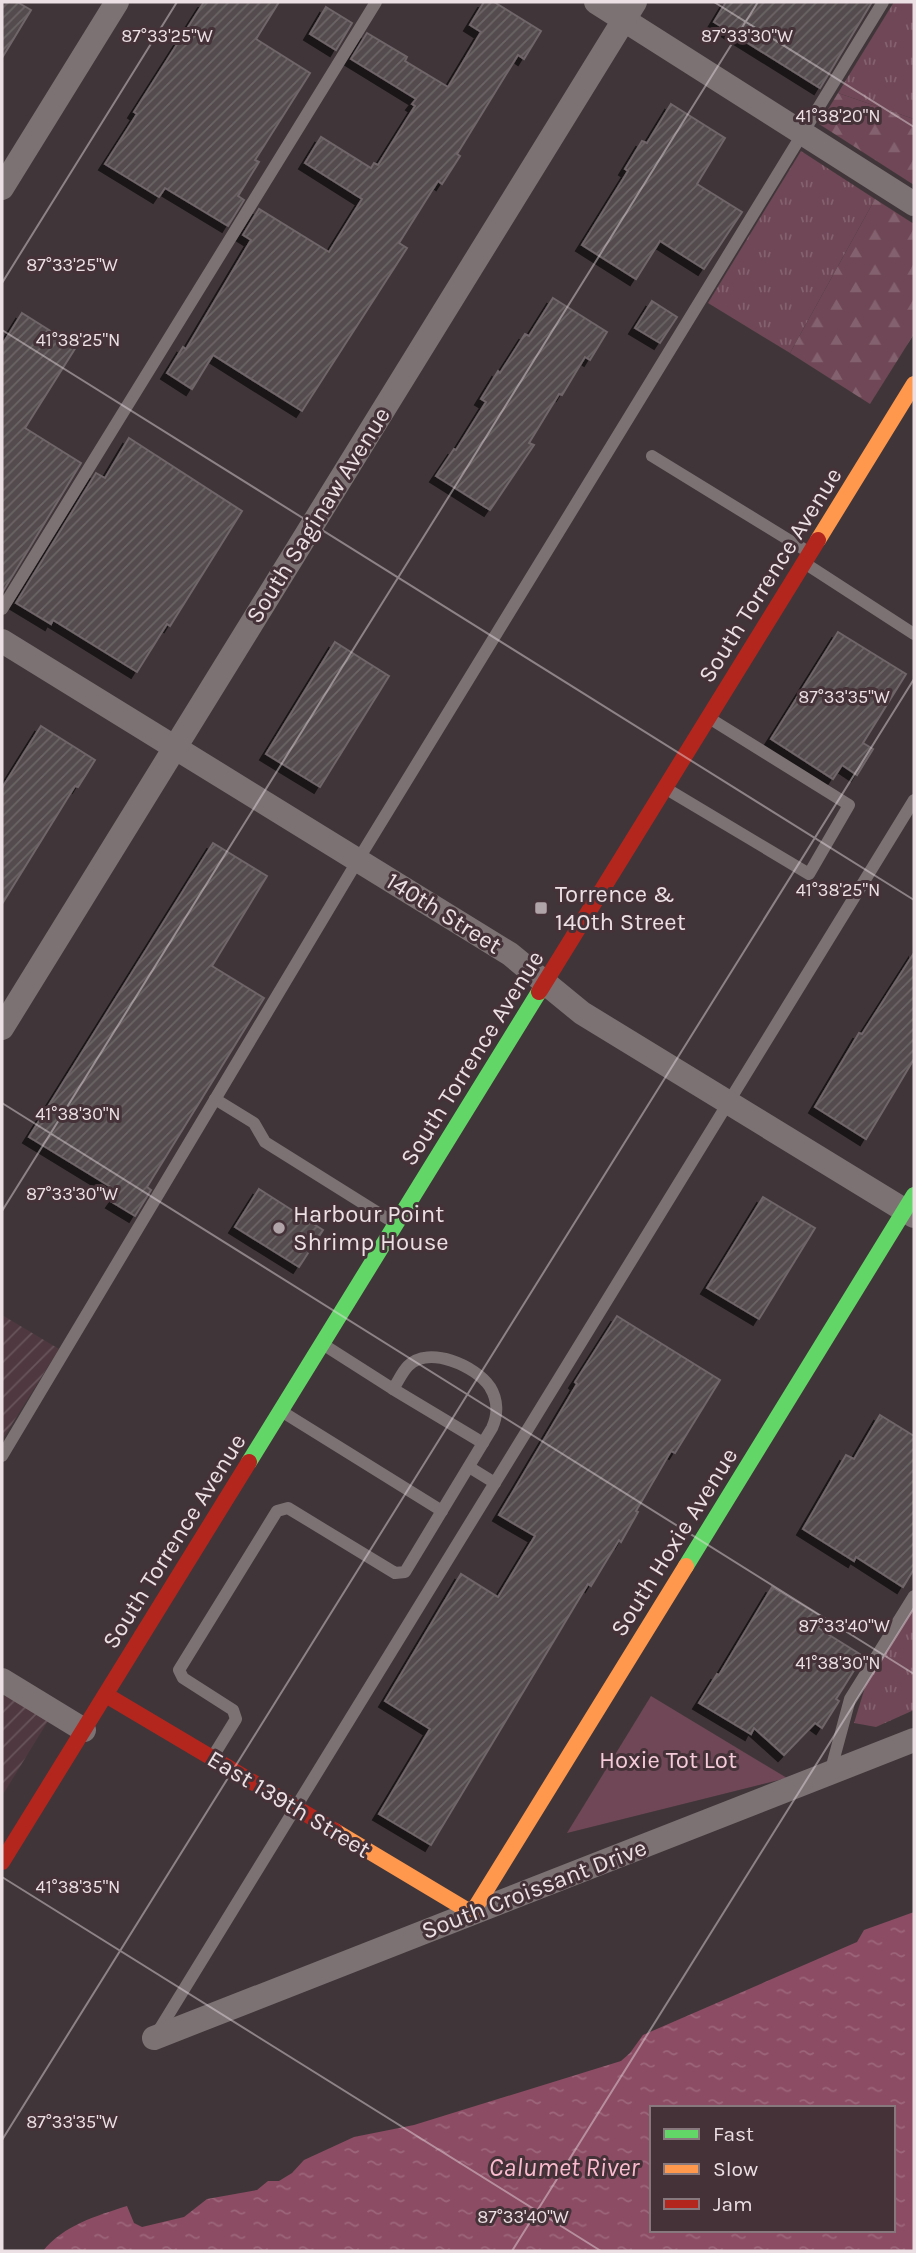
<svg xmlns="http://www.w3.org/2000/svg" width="916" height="2253" font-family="Karla,sans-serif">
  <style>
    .industrial { fill: url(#industrial-furrows) }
    .grass { fill: url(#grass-tufts) }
    .forest { fill: url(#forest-firs) }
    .park { fill: #6f4756 }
    .water { fill: url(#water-ripples); fill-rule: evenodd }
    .building { fill: url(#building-hatch); stroke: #6f6669; stroke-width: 2; filter: url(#shadow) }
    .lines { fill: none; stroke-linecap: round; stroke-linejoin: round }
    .lane { stroke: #7c7274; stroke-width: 12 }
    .street { stroke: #7c7274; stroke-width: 24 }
    .fast { stroke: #63d668; stroke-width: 16 }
    .slow { stroke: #ff974d; stroke-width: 16 }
    .jam { stroke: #b3261e; stroke-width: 16 }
    .ticks { fill: none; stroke: #ece0e4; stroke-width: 2; stroke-opacity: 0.45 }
    .poi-dot { fill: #b0a4a8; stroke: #443238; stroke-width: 2.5 }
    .labels { text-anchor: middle; stroke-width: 6; stroke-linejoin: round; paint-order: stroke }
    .street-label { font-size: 24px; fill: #ece0e4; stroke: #443238 }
    .poi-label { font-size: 24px; fill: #ece0e4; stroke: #443238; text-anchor: start }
    .park-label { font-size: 24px; fill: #f6cbd9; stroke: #443238 }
    .water-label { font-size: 26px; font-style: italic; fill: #fabbcf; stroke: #443238 }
    .ticks-label { font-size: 18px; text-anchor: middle; fill: #ece0e4; stroke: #443238; stroke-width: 6; stroke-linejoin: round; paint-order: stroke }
  </style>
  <defs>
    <pattern id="industrial-furrows" width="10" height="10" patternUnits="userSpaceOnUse" patternTransform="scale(1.75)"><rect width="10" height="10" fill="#4f383f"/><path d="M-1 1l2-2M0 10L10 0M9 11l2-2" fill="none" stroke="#68545b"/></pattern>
    <pattern id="grass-tufts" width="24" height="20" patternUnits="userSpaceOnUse" patternTransform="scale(1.75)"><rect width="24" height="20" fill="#6f4756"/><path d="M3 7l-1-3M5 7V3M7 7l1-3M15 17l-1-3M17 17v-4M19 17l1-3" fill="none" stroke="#84616e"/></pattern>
    <pattern id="forest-firs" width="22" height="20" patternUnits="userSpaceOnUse" patternTransform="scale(1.75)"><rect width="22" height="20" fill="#6f4756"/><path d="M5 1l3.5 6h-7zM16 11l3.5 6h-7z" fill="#84616e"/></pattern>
    <pattern id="water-ripples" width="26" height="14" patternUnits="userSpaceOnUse" patternTransform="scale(1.75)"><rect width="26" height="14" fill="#8c4c64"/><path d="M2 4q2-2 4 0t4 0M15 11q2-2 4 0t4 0" fill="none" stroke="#9c667a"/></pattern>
    <pattern id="building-hatch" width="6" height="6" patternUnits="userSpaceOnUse" patternTransform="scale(1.75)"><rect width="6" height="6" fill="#534b4d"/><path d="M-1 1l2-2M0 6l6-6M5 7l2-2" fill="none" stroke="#6c6566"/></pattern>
    <filter id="shadow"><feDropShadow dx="-6" dy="6" stdDeviation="0" flood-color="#0009"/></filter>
  </defs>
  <rect width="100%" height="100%" fill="#403639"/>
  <g class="industrial">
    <path d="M 2,1315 L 59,1349 L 2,1440 Z"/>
    <path d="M 2,1668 L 59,1703 L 2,1796 Z"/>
  </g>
  <g class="grass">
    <path d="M 894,2 L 914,2 L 914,119 L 838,93 Z"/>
    <path d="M 801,151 L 875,199 L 790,353 L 708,303 Z"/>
    <path d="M 914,1607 L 914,1710 L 876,1727 L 854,1723 L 866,1684 Z"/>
  </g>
  <g class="forest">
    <path d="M 838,93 L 914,119 L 914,185 L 819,124 Z"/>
    <path d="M 875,199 L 914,224 L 914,334 L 870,404 L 790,353 Z"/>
  </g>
  <path class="park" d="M 651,1696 L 787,1778 L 567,1833 Z"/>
  <path class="water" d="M 914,1912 L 914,2251 L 43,2251 C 64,2225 96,2216 127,2206 L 134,2223 L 142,2227 L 184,2217 L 207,2199 L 257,2190 L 268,2181 L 279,2181 L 292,2173 L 304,2160 L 354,2137 L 414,2125 L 621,2061 L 630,2053 L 643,2035 L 857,1942 L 864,1930 ZM 652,2108 L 893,2108 L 893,2230 L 652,2230 Z"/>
  <g class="building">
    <path d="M 2,2 L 17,2 L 31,10 L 2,58 Z"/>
    <path d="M 204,2 L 279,2 L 256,39 L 310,73 L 255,160 L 259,162 L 238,196 L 244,200 L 228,226 L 165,188 L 159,197 L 105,164 L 137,114 L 134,112 Z"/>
    <path d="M 484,2 L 494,2 L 541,31 L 524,59 L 518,55 L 457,154 L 460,156 L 442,184 L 438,181 L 399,243 L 407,248 L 302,411 L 213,355 L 192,389 L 167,373 L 183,347 L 186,349 L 251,240 L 243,235 L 259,209 L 329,252 L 362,199 L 305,163 L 321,137 L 371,168 L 374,163 L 378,165 L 415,106 L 412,104 L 416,99 L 351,59 L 367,33 L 407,57 L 405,61 L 448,87 L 481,32 L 470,25 Z"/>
    <path d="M 726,2 L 872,2 L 820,88 L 714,22 Z"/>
    <path d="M 326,7 L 352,23 L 336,50 L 310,34 Z"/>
    <path d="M 671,104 L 725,138 L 697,184 L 742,212 L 704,269 L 660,241 L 636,279 L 582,245 L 628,171 L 625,169 L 642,141 L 647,143 Z"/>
    <path d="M 553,298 L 607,332 L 590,360 L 585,357 L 562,395 L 559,394 L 529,443 L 534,445 L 490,510 L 436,476 L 454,449 L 456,450 L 486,402 L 481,399 L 498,371 L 500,373 L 525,334 L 529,336 Z"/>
    <path d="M 652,301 L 677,317 L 660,343 L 635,328 Z"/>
    <path d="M 22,313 L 76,347 L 25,428 L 81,463 L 2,593 L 2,345 Z"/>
    <path d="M 129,438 L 242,511 L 170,626 L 167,624 L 137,672 L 53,620 L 51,624 L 16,603 L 96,473 L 105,478 Z"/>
    <path d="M 838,632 L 906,674 L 863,743 L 873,749 L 857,775 L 842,765 L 833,779 L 771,739 Z"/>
    <path d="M 335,642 L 389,676 L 320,787 L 266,754 Z"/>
    <path d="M 41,726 L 95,760 L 78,787 L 75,786 L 2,904 L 2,788 Z"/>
    <path d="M 213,843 L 267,876 L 212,966 L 264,998 L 147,1187 L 151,1190 L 135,1216 L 112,1202 L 119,1192 L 29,1137 Z"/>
    <path d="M 914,953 L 914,1059 L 866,1139 L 815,1107 L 859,1033 L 862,1034 Z"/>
    <path d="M 259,1189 L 323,1230 L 299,1267 L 235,1227 Z"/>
    <path d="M 763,1197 L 815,1228 L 759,1319 L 707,1288 Z"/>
    <path d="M 617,1316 L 720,1380 L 675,1453 L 671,1451 L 636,1511 L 638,1512 L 621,1542 L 619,1540 L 591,1586 L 588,1584 L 431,1845 L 379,1814 L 430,1729 L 385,1701 L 461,1574 L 498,1597 L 535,1536 L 499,1515 L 577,1384 L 575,1382 Z"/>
    <path d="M 880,1415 L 914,1436 L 914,1569 L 903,1587 L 856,1557 L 854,1561 L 803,1529 L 846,1455 L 854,1459 Z"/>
    <path d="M 772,1587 L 824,1618 L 818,1628 L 863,1656 L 836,1699 L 839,1701 L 822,1728 L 815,1723 L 784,1755 L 754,1728 L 751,1734 L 699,1703 L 717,1674 L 719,1675 Z"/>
  </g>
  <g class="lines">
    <g class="lane">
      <path d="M 652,456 L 810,553"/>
      <path d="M 806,564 L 914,634"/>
      <path d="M 2,609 L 376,2"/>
      <path d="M 665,788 L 809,874 L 849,805 L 709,718"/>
      <path d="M 215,1099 L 254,1123 L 265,1142 L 396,1224"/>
      <path d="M 393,1389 L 483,1443"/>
      <path d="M 281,1411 L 442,1511"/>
      <path d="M 2,1456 L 358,860 L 883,2"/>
      <path d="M 469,1467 L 495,1483"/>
      <path d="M 212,1758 L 236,1719 L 233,1710 L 183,1678 L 179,1670 L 277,1511 L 288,1508 L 395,1573 L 405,1572 L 492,1428 C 498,1415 498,1400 490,1387 C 476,1366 429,1345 408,1366 C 402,1372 398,1382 393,1389 L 324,1345"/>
      <path d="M 830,1773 L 850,1699 L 914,1596"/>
      <path d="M 156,2035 L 914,800"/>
    </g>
    <g class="street">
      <path d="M 596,2 L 914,204"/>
      <path d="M 2,188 L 117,2"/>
      <path d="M 2,641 L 510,954 L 582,1013 L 914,1216"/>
      <path d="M 2,1028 L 635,2"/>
      <path d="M 2,1680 L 84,1730"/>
      <path d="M 154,2038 L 914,1740"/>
    </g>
    <g class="fast">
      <path d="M 249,1462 L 539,992"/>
      <path d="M 686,1566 L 914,1195"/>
    </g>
    <g class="slow">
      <path d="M 818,540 L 914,384"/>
      <path d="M 335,1831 L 472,1913 L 686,1566"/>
    </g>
    <g class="jam">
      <path d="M 539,992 L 818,540"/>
      <path d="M 106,1695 L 335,1831"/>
      <path d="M 2,1862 L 249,1462"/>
    </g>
  </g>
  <path class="ticks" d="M 714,2 L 914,127M 2,283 L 177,2M 2,330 L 914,900M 2,1103 L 914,1674M 2,1211 L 758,2M 2,1877 L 601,2251M 2,2140 L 914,679M 512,2251 L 914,1608"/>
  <g class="poi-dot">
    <rect x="534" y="901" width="14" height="14" rx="3.5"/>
    <circle cx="279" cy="1228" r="7"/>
  </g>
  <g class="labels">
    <g class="street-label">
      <text transform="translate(318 515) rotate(-58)" y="8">South Saginaw Avenue</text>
      <text transform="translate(770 575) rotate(-58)" y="8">South Torrence Avenue</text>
      <text transform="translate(444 913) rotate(32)" y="8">140th Street</text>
      <text transform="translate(472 1058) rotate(-58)" y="8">South Torrence Avenue</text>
      <text transform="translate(174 1541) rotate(-58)" y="8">South Torrence Avenue</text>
      <text transform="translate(674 1542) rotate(-58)" y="8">South Hoxie Avenue</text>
      <text transform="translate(289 1804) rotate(31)" y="8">East 139th Street</text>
      <text transform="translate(534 1889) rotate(-21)" y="8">South Croissant Drive</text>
    </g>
    <g class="poi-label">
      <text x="555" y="902">Torrence &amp;<tspan x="555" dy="28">140th Street</tspan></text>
      <text x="293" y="1222">Harbour Point<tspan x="293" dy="28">Shrimp House</tspan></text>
    </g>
    <g class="park-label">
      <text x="668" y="1768">Hoxie Tot Lot</text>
    </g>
    <g class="water-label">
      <text x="564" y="2176">Calumet River</text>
    </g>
  </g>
  <g class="ticks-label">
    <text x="167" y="42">87°33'25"W</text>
    <text x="747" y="42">87°33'30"W</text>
    <text x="838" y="122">41°38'20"N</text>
    <text x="72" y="271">87°33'25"W</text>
    <text x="78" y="346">41°38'25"N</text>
    <text x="844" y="703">87°33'35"W</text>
    <text x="838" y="896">41°38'25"N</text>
    <text x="78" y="1120">41°38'30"N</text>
    <text x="72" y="1200">87°33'30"W</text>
    <text x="844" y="1632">87°33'40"W</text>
    <text x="838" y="1669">41°38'30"N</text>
    <text x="78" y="1893">41°38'35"N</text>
    <text x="72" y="2128">87°33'35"W</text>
    <text x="523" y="2223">87°33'40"W</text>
  </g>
  <rect width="916" height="2253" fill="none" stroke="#ece0e4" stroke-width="7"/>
  <rect x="650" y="2106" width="245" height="126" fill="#443238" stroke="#87787d" stroke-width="2"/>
  <rect x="664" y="2129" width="35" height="10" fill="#63d668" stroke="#87787d" stroke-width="2"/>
  <text x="713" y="2141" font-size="21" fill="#ece0e4">Fast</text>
  <rect x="664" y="2164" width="35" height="10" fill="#ff974d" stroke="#87787d" stroke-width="2"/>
  <text x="713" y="2176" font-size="21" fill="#ece0e4">Slow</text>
  <rect x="664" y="2199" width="35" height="10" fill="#b3261e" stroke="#87787d" stroke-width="2"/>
  <text x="713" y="2211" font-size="21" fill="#ece0e4">Jam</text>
</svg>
